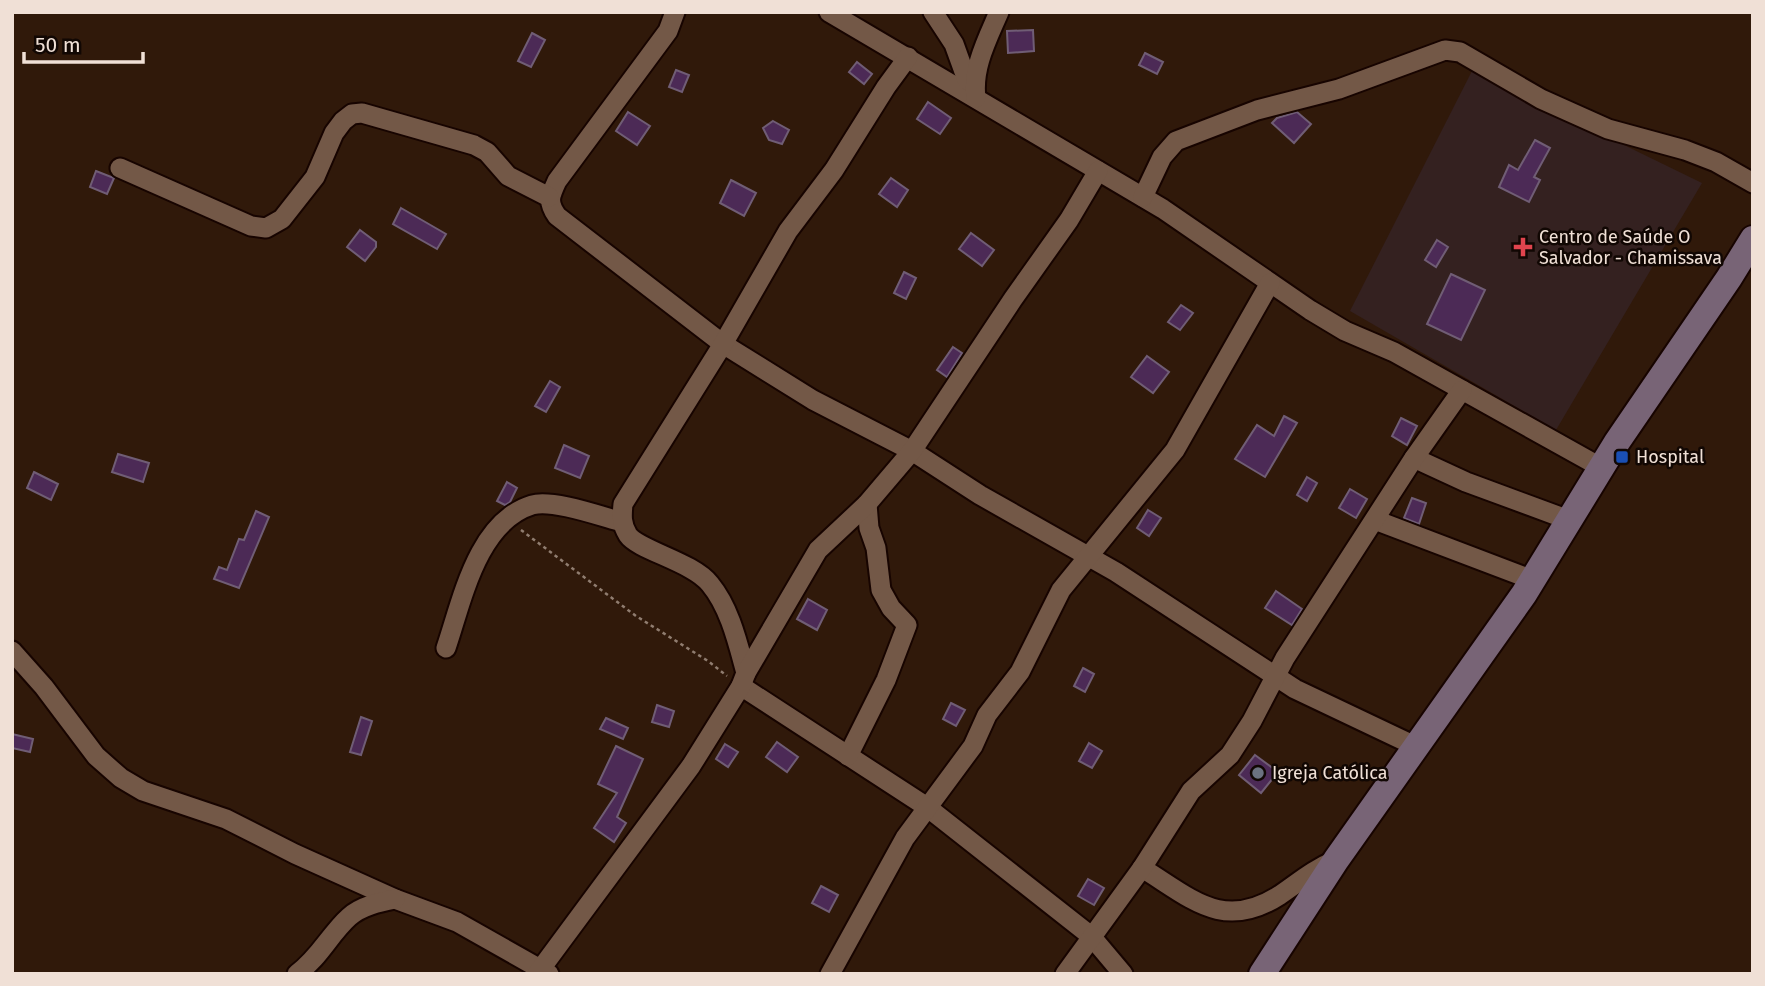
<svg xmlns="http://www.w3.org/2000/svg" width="1765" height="986" font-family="'Fira Sans',sans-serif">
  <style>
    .medical { fill: #342120 }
    .building { fill: #4c2a56; stroke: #705d75; stroke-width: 2 }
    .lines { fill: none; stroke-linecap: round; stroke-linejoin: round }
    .street-casing { stroke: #170400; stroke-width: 23 }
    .secondary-casing { stroke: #170400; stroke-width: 30 }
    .path { stroke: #907d70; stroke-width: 2.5; stroke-dasharray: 3.5 3.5; stroke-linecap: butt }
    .street { stroke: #735847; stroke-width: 19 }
    .secondary { stroke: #786476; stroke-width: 26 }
    .health-dot { fill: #e0444e; stroke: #110703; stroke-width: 2.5 }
    .transit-dot { fill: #1a4fb4; stroke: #110703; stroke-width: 2.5 }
    .worship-dot { fill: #6b7280; stroke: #110703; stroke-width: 2.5 }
    .labels { text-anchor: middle; stroke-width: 5; stroke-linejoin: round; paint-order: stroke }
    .poi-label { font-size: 18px; fill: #f0e0d6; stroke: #110703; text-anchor: start }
  </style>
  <rect width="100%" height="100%" fill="#30190a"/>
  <path class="medical" d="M 1472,71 L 1702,183 L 1556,430 L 1350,311 Z"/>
  <g class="building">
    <path d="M 1033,30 L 1034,51 L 1008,53 L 1007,31 Z"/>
    <path d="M 532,33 L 545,40 L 531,67 L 518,61 Z"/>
    <path d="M 1145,53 L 1163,62 L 1157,74 L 1139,65 Z"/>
    <path d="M 857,62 L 872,74 L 864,84 L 849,72 Z"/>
    <path d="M 676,70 L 689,75 L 682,92 L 669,87 Z"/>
    <path d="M 928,102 L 951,118 L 940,134 L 917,119 Z"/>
    <path d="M 628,112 L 650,126 L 637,145 L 616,131 Z"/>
    <path d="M 1297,112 L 1311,124 L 1294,143 L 1272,123 L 1277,118 Z"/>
    <path d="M 773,121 L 789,130 L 782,144 L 769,140 L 763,128 Z"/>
    <path d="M 1535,140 L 1550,148 L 1534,177 L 1540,180 L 1529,202 L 1499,187 L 1509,165 L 1518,170 Z"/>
    <path d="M 96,171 L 114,178 L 107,194 L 90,187 Z"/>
    <path d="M 891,178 L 908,190 L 897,207 L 879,194 Z"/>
    <path d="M 731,180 L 756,193 L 744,216 L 720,203 Z"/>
    <path d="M 401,208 L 446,234 L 437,249 L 393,224 Z"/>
    <path d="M 360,230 L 376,242 L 376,247 L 365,261 L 347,247 Z"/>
    <path d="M 971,233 L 994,250 L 982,266 L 959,249 Z"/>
    <path d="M 1437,240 L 1448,247 L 1436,267 L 1425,260 Z"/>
    <path d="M 904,272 L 916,278 L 906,299 L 894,293 Z"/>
    <path d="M 1451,274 L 1485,290 L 1461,340 L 1427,324 Z"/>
    <path d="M 1181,305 L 1193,313 L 1180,330 L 1168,322 Z"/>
    <path d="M 953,347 L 962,353 L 947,377 L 937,370 Z"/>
    <path d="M 1147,356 L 1169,372 L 1153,393 L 1131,377 Z"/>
    <path d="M 550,381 L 560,387 L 546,412 L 535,406 Z"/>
    <path d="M 1284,416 L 1297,423 L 1265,477 L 1235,459 L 1257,425 L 1274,436 Z"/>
    <path d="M 1401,418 L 1417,426 L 1407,445 L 1392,436 Z"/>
    <path d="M 564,445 L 589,456 L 580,478 L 555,468 Z"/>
    <path d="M 118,454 L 149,463 L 143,482 L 112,472 Z"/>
    <path d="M 34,472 L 58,484 L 51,500 L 27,488 Z"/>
    <path d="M 1307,477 L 1317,483 L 1307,501 L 1297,495 Z"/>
    <path d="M 507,482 L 517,488 L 510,502 L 505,505 L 497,501 Z"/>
    <path d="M 1350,489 L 1367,499 L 1356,518 L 1339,508 Z"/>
    <path d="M 1412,498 L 1426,503 L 1419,524 L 1404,518 Z"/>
    <path d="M 1148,510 L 1161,518 L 1149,536 L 1137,528 Z"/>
    <path d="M 256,511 L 269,517 L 239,588 L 214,579 L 219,567 L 227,570 L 239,539 L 244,540 Z"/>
    <path d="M 1276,591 L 1302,609 L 1292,625 L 1265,608 Z"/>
    <path d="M 808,599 L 827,610 L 817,630 L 797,619 Z"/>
    <path d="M 1083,668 L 1094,674 L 1085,692 L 1074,686 Z"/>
    <path d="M 951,703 L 965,710 L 956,726 L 943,719 Z"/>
    <path d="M 657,705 L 674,711 L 669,727 L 652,722 Z"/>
    <path d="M 361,717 L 372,721 L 361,755 L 350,752 Z"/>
    <path d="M 606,718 L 628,728 L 623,739 L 600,729 Z"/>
    <path d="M 12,734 L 33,739 L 30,752 L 12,748 Z"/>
    <path d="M 777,742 L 798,757 L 787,772 L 766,757 Z"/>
    <path d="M 1089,743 L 1102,751 L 1092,768 L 1079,761 Z"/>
    <path d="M 725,744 L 738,752 L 728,767 L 716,759 Z"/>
    <path d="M 616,746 L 643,759 L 617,817 L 626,823 L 614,842 L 594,828 L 617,793 L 598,784 Z"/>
    <path d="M 1255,755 L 1278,772 L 1261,793 L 1239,775 Z"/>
    <path d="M 1088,879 L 1104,888 L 1094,905 L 1078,896 Z"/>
    <path d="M 821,886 L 838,895 L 829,912 L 812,903 Z"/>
  </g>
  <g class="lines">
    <g class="street-casing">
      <g id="street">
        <path d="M 675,12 L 668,31 L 557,181 C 550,196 547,202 557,216 L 723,344 L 813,400 L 912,451 L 980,495 L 1116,572 L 1295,689 L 1415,746"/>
        <path d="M 829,12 L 1163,209 L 1310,310 L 1345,331 L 1394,352 L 1602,468"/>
        <path d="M 933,12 L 954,44 L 967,80 L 974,84"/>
        <path d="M 976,98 C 972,68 987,40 999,12"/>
        <path d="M 120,168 L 251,226 L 266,228 L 282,219 L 315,177 L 334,133 L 343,121 L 352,114 L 362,113 L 474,145 L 487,152 L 508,176 L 549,197"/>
        <path d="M 1143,197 L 1162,157 L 1176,141 L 1257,110 L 1339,89 L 1445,50 L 1460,52 L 1541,99 L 1608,129 L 1685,150 L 1716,162 L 1753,183"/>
        <path d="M 1414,458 L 1466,482 L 1569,520"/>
        <path d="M 1375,520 L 1533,580"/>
        <path d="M 446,648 C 462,601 477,522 532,505 C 552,499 600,516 622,522"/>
        <path d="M 12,651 L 44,687 L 96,756 L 121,778 L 143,791 L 226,819 L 295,854 L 395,899 L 457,922 L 549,974"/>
        <path d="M 746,673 C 738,644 730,608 710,584 C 693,562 638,550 628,535 C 621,524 622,515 623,504 L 723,344 L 788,231 L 834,170 L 886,87 L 908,57"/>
        <path d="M 741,686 L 927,807 L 1091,936 L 1123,974"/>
        <path d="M 848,756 L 886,680 L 907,625 L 891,608 L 881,590 L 876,548 L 869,528 L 867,504"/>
        <path d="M 1142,868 C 1191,898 1223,932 1280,895 C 1299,882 1314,869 1336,860"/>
        <path d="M 297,974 C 320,957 330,934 349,917 C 361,906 380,902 395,899"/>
        <path d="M 537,974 L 691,766 L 741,686 L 746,673 L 818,550 L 867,504 L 912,451 L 1013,299 L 1069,220 L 1098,171"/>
        <path d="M 830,974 L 905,838 L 973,746 L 987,715 L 1020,672 L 1061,590 L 1175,450 L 1270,283"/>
        <path d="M 1065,974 L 1142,868 L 1191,791 L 1230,755 L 1252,721 L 1285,658 L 1414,458 L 1462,390"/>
      </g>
    </g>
    <g class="secondary-casing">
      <path id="secondary" d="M 1262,974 L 1336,860 L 1524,594 L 1617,442 L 1729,278 L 1753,239"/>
    </g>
    <path class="path" d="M 521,530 L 636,616 L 708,661 L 727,676"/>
    <use href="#street" class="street"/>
    <use href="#secondary" class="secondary"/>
  </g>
  <path class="health-dot" d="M1519.5 236.5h7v7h7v7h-7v7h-7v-7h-7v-7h7z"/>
  <rect class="transit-dot" x="1615" y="450" width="14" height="14" rx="3.5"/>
  <circle class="worship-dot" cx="1258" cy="773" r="7"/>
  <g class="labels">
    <g class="poi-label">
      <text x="1539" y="243">Centro de Saúde O<tspan x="1539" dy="21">Salvador - Chamissava</tspan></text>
      <text x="1636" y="463">Hospital</text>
      <text x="1272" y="779">Igreja Católica</text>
    </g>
  </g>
  <rect width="1765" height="986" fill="none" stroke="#f0e0d6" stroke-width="28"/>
  <path d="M24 52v10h119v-10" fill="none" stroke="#f0e0d6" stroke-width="3.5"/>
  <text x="35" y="52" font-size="21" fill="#f0e0d6" stroke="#110703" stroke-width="5" paint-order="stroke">50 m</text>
</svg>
